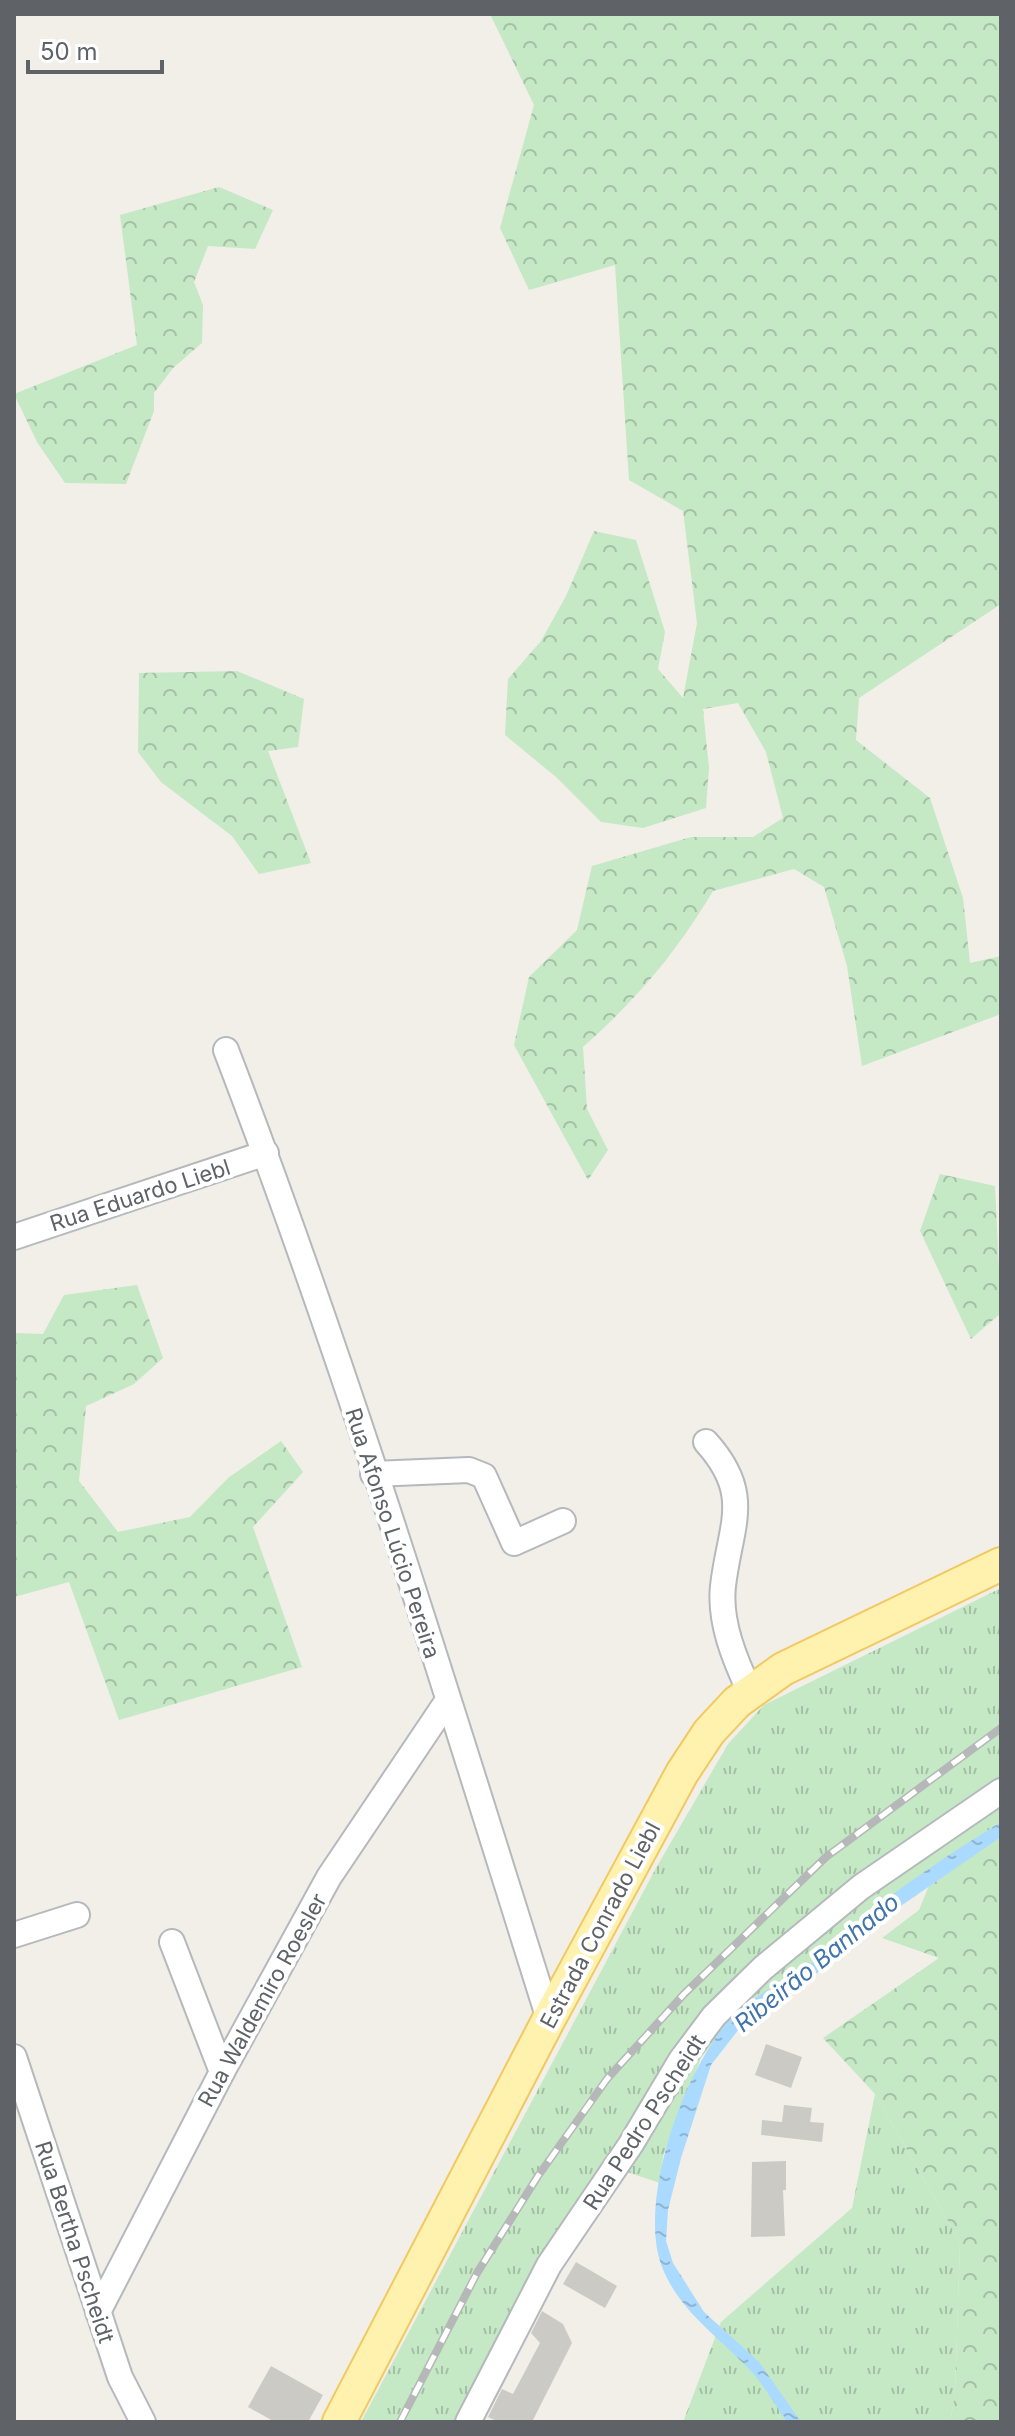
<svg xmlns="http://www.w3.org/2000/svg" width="1015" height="2436" font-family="Inter,sans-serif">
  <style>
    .grass { fill: url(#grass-tufts) }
    .forest { fill: url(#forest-crowns) }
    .water { fill: url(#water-ripples) }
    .building { fill: #cccac5 }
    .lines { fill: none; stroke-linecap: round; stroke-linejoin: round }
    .minor-casing { stroke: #b5b8bc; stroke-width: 28 }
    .major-casing { stroke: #f2c960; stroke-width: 36 }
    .minor { stroke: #fff; stroke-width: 24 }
    .major { stroke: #fff2af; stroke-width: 32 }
    .rail-casing { stroke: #b6b7b8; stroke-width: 8 }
    .rail { stroke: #fff; stroke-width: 5; stroke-dasharray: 15; stroke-linecap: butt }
    .labels { text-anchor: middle; stroke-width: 8; stroke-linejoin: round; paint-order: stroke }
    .street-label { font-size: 22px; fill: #5f6368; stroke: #fff }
    .water-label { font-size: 24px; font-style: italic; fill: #4174aa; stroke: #fff }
  </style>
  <defs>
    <pattern id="grass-tufts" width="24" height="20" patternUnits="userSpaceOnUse" patternTransform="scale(2)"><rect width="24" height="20" fill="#c5e8c5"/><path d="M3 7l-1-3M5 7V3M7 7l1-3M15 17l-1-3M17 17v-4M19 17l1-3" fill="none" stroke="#a3c0a4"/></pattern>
    <pattern id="forest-crowns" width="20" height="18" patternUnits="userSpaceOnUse" patternTransform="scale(2)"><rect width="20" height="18" fill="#c5e8c5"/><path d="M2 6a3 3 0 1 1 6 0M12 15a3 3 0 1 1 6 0" fill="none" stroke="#a3c0a4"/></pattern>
    <pattern id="water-ripples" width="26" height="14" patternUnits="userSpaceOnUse" patternTransform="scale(2)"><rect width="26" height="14" fill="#aadaff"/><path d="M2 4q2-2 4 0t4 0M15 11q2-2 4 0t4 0" fill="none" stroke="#8eb4d2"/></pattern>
  </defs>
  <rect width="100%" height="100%" fill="#f1efe8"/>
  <g class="grass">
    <path d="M 1001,1588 L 1001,1822 L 903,1887 L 854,1925 L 823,1955 L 739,2010 L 701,2058 L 663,2156 L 660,2183 L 615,2168 L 468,2422 L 361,2422 L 656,1868 L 728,1744 L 764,1705 Z"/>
    <path d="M 875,2094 L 960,2242 L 955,2395 L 950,2422 L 683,2422 L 721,2322 L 852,2208 Z"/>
  </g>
  <g class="forest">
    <path d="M 490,14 L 1001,14 L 1001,604 L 859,698 L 856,740 L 930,798 L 963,898 L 970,963 L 1001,956 L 1001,1014 L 862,1066 L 847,966 L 824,887 L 794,869 L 713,891 C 676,953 637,999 583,1047 L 587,1109 L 608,1150 L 588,1180 L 514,1045 L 529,977 L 577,930 L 592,866 L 691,837 L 753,837 L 783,818 L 766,752 L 738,703 L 703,709 L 709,768 L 706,808 L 643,828 L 601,822 L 556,777 L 505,735 L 508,679 L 541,641 L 566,596 L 594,531 L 636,540 L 665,632 L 658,669 L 683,698 L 697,623 L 683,511 L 629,480 L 615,265 L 529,290 L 500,228 L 534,105 Z"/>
    <path d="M 219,187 L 273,210 L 255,249 L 208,246 L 194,282 L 203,305 L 202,343 L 173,368 L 154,393 L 154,411 L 126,484 L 65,483 L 37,442 L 14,394 L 137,345 L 120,215 Z"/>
    <path d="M 237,671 L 304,699 L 298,747 L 268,751 L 311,863 L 259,874 L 232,836 L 161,782 L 138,752 L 139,673 Z"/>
    <path d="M 940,1174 L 995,1186 L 1001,1313 L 971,1339 L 920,1231 Z"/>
    <path d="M 137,1285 L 163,1358 L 134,1384 L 86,1406 L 79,1481 L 118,1532 L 190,1517 L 228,1478 L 281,1441 L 303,1472 L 253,1527 L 302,1667 L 119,1720 L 69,1582 L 14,1597 L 14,1333 L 43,1334 L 64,1295 Z"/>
    <path d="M 1001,1837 L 1001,2422 L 950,2422 L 955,2395 L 960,2242 L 875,2094 L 823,2038 L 939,1958 L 882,1938 L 919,1910 L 930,1883 Z"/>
  </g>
  <path class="water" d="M 1001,1822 L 1001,1837 L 860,1934 L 829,1965 L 746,2020 L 711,2065 L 681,2158 L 668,2210 L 666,2241 L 673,2263 L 704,2312 L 759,2362 L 801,2422 L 787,2422 C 774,2404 763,2383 748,2368 C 717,2336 679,2310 662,2267 C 636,2200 687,2056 740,2010 C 764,1989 796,1975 821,1956 C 834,1946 844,1933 856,1923 C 902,1885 951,1853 1001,1822 Z"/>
  <g class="building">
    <path d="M 766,2044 L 802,2057 L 791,2088 L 755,2075 Z"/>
    <path d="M 784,2105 L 812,2108 L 810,2122 L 824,2123 L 822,2142 L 761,2135 L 762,2120 L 782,2122 Z"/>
    <path d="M 786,2161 L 786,2190 L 783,2190 L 785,2236 L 751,2237 L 752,2162 Z"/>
    <path d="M 576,2262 L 617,2286 L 605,2308 L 563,2284 Z"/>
    <path d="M 542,2311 L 563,2324 L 572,2343 L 532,2422 L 499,2422 L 488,2417 L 502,2389 L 513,2394 L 540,2343 L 531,2333 Z"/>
    <path d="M 271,2366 L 323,2395 L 308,2422 L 275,2422 L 248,2407 Z"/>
  </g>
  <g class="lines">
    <g class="minor-casing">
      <g id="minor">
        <path d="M 226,1050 C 348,1368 447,1695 549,2019"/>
        <path d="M 14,1237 L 266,1153"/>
        <path d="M 706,1442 C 754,1495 730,1525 723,1586 C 719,1622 735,1660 750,1692"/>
        <path d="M 373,1474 L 469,1470 L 484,1476 L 514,1543 L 563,1521"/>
        <path d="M 14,1935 L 77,1915"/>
        <path d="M 172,1942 L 222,2072"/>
        <path d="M 14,2057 L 120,2377 L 143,2422"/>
        <path d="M 98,2312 L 222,2072 L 329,1877 L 448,1700"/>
        <path d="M 468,2422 L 549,2265 L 631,2144 L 681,2060 L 714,2016 L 763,1968 L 861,1887 L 1001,1791"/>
      </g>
    </g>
    <g class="major-casing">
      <path id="major" d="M 339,2422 L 549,2019 L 682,1773 L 709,1732 L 737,1702 L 783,1669 L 1001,1564"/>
    </g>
    <use href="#minor" class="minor"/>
    <use href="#major" class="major"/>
    <g class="rail-casing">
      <path id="rail" d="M 400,2422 L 477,2273 L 538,2176 L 607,2079 L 684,1994 L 826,1857 L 1001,1728"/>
    </g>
    <use href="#rail" class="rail"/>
  </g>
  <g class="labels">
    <g class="street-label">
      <text transform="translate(140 1195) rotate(-18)" y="8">Rua Eduardo Liebl</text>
      <text transform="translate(393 1533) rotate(72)" y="8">Rua Afonso Lúcio Pereira</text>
      <text transform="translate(600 1925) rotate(-62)" y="8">Estrada Conrado Liebl</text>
      <text transform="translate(262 2000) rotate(-61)" y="8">Rua Waldemiro Roesler</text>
      <text transform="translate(644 2122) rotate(-57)" y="8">Rua Pedro Pscheidt</text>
      <text transform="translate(75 2242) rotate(72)" y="8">Rua Bertha Pscheidt</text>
    </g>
    <g class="water-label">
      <text transform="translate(817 1963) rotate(-39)" y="8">Ribeirão Banhado</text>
    </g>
  </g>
  <rect width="1015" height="2436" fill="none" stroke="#5f6368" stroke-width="32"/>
  <path d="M28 60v12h134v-12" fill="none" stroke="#5f6368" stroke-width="4"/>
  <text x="40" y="60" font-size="24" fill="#5f6368" stroke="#ffffff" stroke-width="6" paint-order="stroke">50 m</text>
</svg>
